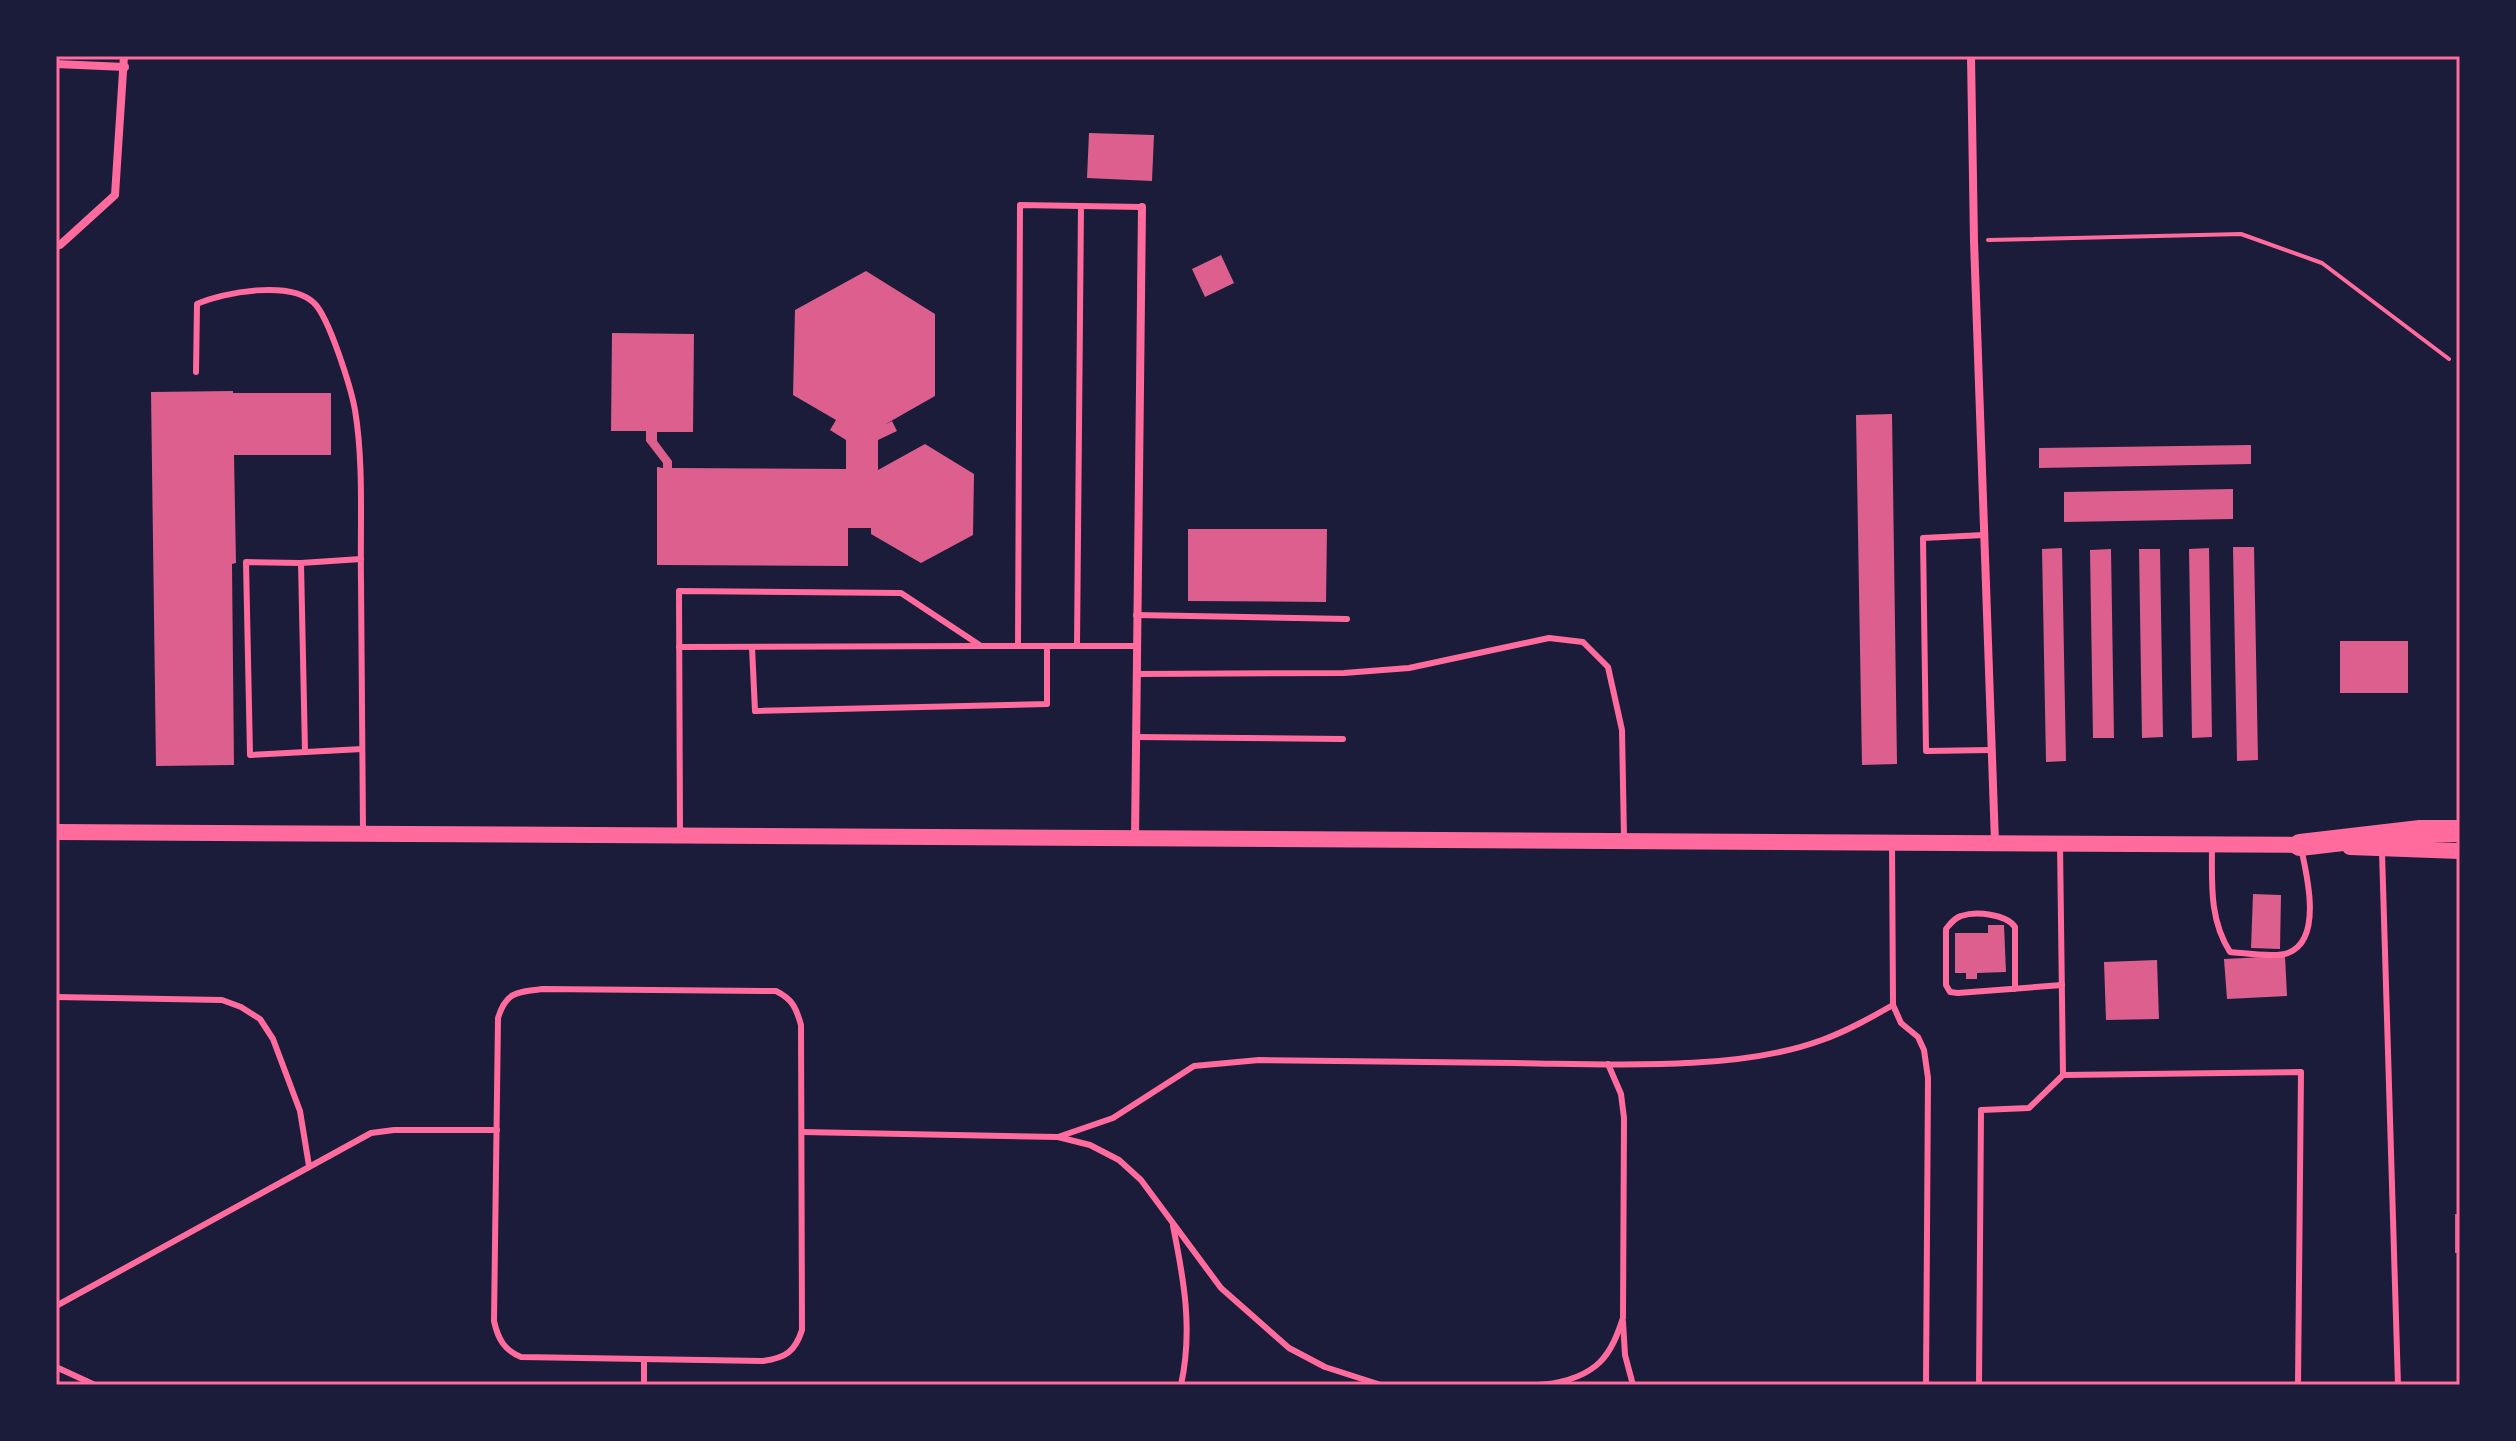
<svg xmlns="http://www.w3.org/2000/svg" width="2516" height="1441" font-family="'Public Sans',sans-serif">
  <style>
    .building { fill: #dd5f8e }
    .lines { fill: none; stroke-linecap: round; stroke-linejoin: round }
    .path { stroke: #ff6b9d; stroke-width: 4 }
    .service { stroke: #ff6b9d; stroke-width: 6 }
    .minor { stroke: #ff6b9d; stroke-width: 8 }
    .secondary { stroke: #ff6b9d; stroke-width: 16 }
    .motorway { stroke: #ff6b9d; stroke-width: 22 }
    .neatline { fill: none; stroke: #ff6b9d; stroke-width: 3 }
  </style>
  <rect width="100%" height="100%" fill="#1b1b3a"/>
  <g class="building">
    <path d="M 1089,133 L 1154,135 L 1152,181 L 1087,178 Z"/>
    <path d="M 1221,255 L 1234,283 L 1205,297 L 1192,269 Z"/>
    <path d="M 866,271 L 935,314 L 935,396 L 884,425 L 892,421 L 897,431 L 878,440 L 878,470 L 925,444 L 974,474 L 973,535 L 921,563 L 871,534 L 871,528 L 848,528 L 848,566 L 657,565 L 657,467 L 663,468 L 663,463 L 646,441 L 646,431 L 611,431 L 612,333 L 694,334 L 693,432 L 657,432 L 657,441 L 672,461 L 672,468 L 846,469 L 846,440 L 830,430 L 836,420 L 793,395 L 795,310 Z"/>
    <path d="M 233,391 L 233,393 L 331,393 L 331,455 L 234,455 L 236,563 L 232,564 L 234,765 L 156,766 L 151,392 Z"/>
    <path d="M 1892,414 L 1897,764 L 1862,765 L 1856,415 Z"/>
    <path d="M 2251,445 L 2251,464 L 2039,468 L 2039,448 Z"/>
    <path d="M 2233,489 L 2233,519 L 2064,522 L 2064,492 Z"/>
    <path d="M 1188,529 L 1327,529 L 1326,602 L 1188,601 Z"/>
    <path d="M 2233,547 L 2254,547 L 2258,760 L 2237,761 Z"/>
    <path d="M 2062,548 L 2066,761 L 2046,762 L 2042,549 Z"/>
    <path d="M 2209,548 L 2212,737 L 2192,738 L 2189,549 Z"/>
    <path d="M 2111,549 L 2114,738 L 2093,738 L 2090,550 Z"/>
    <path d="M 2139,549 L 2160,549 L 2163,737 L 2142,738 Z"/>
    <rect x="2340" y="641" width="68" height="52"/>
    <path d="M 2253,894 L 2281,895 L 2280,949 L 2251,948 Z"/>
    <path d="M 1988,925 L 2004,925 L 2006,972 L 1977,973 L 1977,979 L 1966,979 L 1966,973 L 1955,973 L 1955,933 L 1988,933 Z"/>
    <path d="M 2285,956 L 2287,996 L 2227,999 L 2224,959 Z"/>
    <path d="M 2157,960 L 2159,1019 L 2106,1020 L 2104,962 Z"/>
    <rect x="2455" y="1214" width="5" height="39"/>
  </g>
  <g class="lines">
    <path class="path" d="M 1988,240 L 2241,234 L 2322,263 L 2449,359"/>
    <g class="service">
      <path d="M 196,372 L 197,304 C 223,292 291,280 314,303 C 329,317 351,388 355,410 C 364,464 360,526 361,581 C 361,664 363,747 363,831"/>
      <path d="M 1984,535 L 1923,538 L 1926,751 L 1991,750"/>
      <path d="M 361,559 L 301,563 L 246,562 L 250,755 L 362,749"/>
      <path d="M 301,563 L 305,752"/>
      <path d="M 1136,615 L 1347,619"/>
      <path d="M 1018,646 L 1020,205 L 1142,207"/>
      <path d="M 1077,646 L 1081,206"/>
      <path d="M 679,647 L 981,646"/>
      <path d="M 752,647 L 755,711 L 1047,704 L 1047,646"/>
      <path d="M 1136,674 L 1344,673 L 1409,668 L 1549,638 L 1583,642 L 1608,667 L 1622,730 L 1624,838"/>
      <path d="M 1136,737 L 1343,739"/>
      <path d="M 680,832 L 679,591 L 901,593 L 981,646 L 1136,646"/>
      <path d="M 2060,844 L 2063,1075"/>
      <path d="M 2212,845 C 2212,883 2209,919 2230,952 C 2244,953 2276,958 2288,953 C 2323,940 2307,875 2301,848"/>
      <path d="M 2382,852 L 2398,1385"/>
      <path d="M 543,989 L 776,991 C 792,999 796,1007 801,1025 L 802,1330 C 795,1352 785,1358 763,1361 L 521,1357 C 504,1350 498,1339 494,1321 L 498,1018 C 506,991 518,992 543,989 Z"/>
      <path d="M 2015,989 L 2015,927 C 2006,914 1976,911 1961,916 C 1954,918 1950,924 1946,929 L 1946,985 L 1950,992 L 1958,993 L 2062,985"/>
      <path d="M 56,997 L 222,1000 L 241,1007 L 260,1019 L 273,1039 L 300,1111 L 309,1166"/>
      <path d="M 1893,1005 L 1901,1023 L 1918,1037 L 1924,1050 L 1928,1078 L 1926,1385"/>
      <path d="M 802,1132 L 1058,1137 L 1090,1145 L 1119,1160 L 1141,1180 L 1221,1288 L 1289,1348 L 1325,1367 L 1381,1385"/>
      <path d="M 1058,1137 L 1113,1118 L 1194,1066 L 1259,1060 C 1344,1061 1429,1062 1514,1063 C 1606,1064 1736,1072 1822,1040 C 1847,1031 1870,1018 1893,1005 L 1892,844"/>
      <path d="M 1173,1226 C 1184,1280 1193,1330 1181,1385"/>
      <path d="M 56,1306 L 371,1133 L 394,1130 L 497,1130"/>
      <path d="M 1623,1322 L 1625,1355 L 1633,1385"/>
      <path d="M 56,1367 L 95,1385"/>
      <path d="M 644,1385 L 644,1360"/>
      <path d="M 1450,1385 C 1494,1385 1567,1395 1600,1362 C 1612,1350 1618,1333 1623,1318 L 1624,1118 L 1621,1094 L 1608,1064"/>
      <path d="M 1979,1385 L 1981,1110 L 2029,1108 L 2063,1075 L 2301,1072 L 2298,1385"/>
    </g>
    <g class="minor">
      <path d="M 1971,56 L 1974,241 L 1995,843"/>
      <path d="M 56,64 L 125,67"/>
      <path d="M 56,245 L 60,245 L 115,195 L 124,56"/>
      <path d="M 1135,839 L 1142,207"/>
    </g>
    <g class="secondary">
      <path d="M 56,832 L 2310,845"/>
      <path d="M 2350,847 L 2460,851"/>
    </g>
    <path class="motorway" d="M 2300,845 L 2420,831 L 2460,831"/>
  </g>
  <rect width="2516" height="1441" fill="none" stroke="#1b1b3a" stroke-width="116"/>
  <rect x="58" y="58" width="2400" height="1325" class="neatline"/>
</svg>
